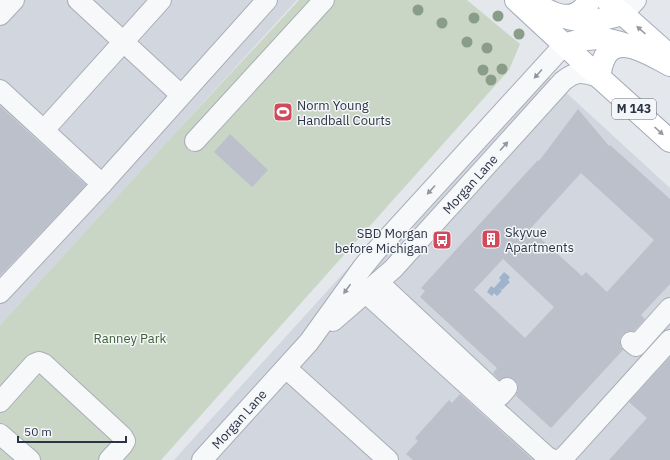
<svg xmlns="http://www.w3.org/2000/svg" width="670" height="460" font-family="'IBM Plex Sans',sans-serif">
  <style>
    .built { fill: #d2d6de }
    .green { fill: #c9d6c5 }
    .water { fill: #9fb4cc }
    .building { fill: #bbc0ca; fill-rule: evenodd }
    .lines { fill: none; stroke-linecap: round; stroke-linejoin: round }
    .minor-casing { stroke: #a9aeb7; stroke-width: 22 }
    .major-casing { stroke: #a3abb8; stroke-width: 24 }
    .minor { stroke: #f7f8fa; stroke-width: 20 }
    .major { stroke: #fff; stroke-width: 22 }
    .tree { fill: #899d89 }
    .oneway { fill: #959aa2 }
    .oneway2 { fill: #9196a0 }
    .labels { text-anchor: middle; stroke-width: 3; stroke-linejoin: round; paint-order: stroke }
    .shield { fill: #f4f6f9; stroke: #676e7b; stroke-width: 1 }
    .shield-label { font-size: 12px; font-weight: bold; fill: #2b3445 }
    .poi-label { font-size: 13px; fill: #2b3445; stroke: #f4f6f9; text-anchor: start }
    .street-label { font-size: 13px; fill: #2b3445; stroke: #f4f6f9 }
    .park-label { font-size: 13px; fill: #3f6138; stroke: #f4f6f9 }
  </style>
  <rect width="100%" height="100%" fill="#e4e7ec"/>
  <g class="built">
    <path d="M 0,0 L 297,0 L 0,325 Z"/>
    <path d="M 534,63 L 670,188 L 670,460 L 174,460 Z"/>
  </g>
  <path class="green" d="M 299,0 L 467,0 L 520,44 L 509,70 L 161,460 L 0,460 L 0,325 L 179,129 Z"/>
  <path class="water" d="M 504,272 L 510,277 L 508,280 L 510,282 L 502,290 L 499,288 L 502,291 L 497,296 L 494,293 L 492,296 L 487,292 L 491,286 L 494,288 L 501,280 L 499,278 Z"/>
  <g class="building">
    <path d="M 0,106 L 86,185 L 0,276 Z"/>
    <path d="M 578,109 L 609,146 L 610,145 L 670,199 L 670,284 L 641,315 L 645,319 L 634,331 L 627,331 L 622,335 L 620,341 L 620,346 L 623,350 L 551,428 L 516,396 L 518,390 L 518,384 L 515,380 L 509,377 L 504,377 L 499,380 L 493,373 L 497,368 L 420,297 L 425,291 L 421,288 L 538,160 L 539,161 ZM 581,173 L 654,240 L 607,292 L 586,272 L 582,276 L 530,229 ZM 503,259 L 554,307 L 525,338 L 474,290 Z"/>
    <path d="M 230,134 L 268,170 L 252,187 L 214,152 Z"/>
    <path d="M 670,357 L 670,460 L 609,460 L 647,418 L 629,402 Z"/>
    <path d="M 460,394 L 533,460 L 413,460 L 406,454 L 418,441 L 415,438 L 449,400 L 452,403 Z"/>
  </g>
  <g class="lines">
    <g class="minor-casing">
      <g id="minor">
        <path d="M 78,0 L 181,95"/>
        <path d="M 623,14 L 636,0"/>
        <path d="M 0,15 L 14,0"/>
        <path d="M 0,90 L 102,184"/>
        <path d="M 44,130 L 161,0"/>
        <path d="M 195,141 L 324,0"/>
        <path d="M 378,282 L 500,396 L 507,388"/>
        <path d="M 0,293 L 102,184 L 267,0"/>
        <path d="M 366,293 L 546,456 L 551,459 L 554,460"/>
        <path d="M 333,321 L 393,269 L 563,81 C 577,70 582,72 599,77"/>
        <path d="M 631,342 L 636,346 L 670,308"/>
        <path d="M 286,368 L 388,460"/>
        <path d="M 0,402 L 34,364 L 39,362 L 44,364 L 122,436 L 125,441 L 122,446 L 109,460"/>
        <path d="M 0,434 L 30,460"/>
        <path d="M 202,460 L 309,342 L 363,267 L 376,251 L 564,45"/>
        <path d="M 556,460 L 561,459 L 566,455 L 670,340"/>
      </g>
    </g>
    <g class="major-casing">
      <g id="major">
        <path d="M 516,0 L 599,77 L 670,141"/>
        <path d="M 529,0 C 550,13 573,28 590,0"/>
        <path d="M 607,0 L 670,56"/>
        <path d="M 564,17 C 587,24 601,20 623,14"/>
        <path d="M 564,45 C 592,36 602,36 630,46"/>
        <path d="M 599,77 C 600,72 601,66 603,61 C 615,30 651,55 670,65"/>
      </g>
    </g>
    <use href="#minor" class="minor"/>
    <use href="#major" class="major"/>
  </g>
  <g class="tree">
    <circle cx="418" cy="10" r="5.5"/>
    <circle cx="498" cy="16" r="5.5"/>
    <circle cx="474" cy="18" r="5.5"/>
    <circle cx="442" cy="23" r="5.5"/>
    <circle cx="519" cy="34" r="5.5"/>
    <circle cx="467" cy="42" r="5.5"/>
    <circle cx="487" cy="48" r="5.5"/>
    <circle cx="502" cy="69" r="5.5"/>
    <circle cx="483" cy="70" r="5.5"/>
    <circle cx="491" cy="80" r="5.5"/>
  </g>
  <defs><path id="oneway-solid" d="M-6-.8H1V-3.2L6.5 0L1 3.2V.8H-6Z"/></defs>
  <g class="oneway">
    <use href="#oneway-solid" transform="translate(641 30) rotate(-138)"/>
    <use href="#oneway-solid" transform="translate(659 131) rotate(42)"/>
  </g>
  <g class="oneway2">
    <use href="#oneway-solid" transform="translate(538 74) rotate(132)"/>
    <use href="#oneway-solid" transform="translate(504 146) rotate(-48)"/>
    <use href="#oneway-solid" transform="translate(431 190) rotate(132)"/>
    <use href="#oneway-solid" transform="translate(347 289) rotate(126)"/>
  </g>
  <defs>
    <g id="stadium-square" transform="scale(1)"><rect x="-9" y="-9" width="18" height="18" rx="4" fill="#d1495b" stroke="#f4f6f9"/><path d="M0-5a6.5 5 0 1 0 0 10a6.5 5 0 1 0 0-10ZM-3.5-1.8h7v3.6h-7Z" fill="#fff"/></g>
    <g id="building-square" transform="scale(1)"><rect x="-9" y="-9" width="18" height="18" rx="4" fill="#d1495b" stroke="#f4f6f9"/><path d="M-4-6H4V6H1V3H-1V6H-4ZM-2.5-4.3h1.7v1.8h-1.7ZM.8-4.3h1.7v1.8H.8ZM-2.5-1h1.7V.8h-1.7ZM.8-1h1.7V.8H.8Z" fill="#fff"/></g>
    <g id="bus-square" transform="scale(1)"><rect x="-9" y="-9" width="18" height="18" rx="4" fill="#d1495b" stroke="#f4f6f9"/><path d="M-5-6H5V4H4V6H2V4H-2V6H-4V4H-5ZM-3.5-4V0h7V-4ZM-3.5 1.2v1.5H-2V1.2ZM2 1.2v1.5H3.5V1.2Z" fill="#fff"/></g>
  </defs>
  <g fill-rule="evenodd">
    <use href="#stadium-square" x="283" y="112"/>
    <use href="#building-square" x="491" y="239"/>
    <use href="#bus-square" x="442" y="240"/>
  </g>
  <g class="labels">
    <rect class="shield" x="612" y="99" width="44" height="20" rx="3"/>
    <g class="shield-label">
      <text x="634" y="113">M 143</text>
    </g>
    <g class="poi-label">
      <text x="297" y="110">Norm Young<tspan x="297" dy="15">Handball Courts</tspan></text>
      <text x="505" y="237">Skyvue<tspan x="505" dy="15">Apartments</tspan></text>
      <text x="428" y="238" text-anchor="end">SBD Morgan<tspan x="428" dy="15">before Michigan</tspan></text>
    </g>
    <g class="street-label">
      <text transform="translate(470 184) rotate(-48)" y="5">Morgan Lane</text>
      <text transform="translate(239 419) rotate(-48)" y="5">Morgan Lane</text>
    </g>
    <g class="park-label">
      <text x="130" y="343">Ranney Park</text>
    </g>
  </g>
  <path d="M18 436v6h108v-6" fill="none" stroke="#2b3445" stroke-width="2"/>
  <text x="24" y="436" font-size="12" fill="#2b3445" stroke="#f4f6f9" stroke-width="3" paint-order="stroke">50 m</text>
</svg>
